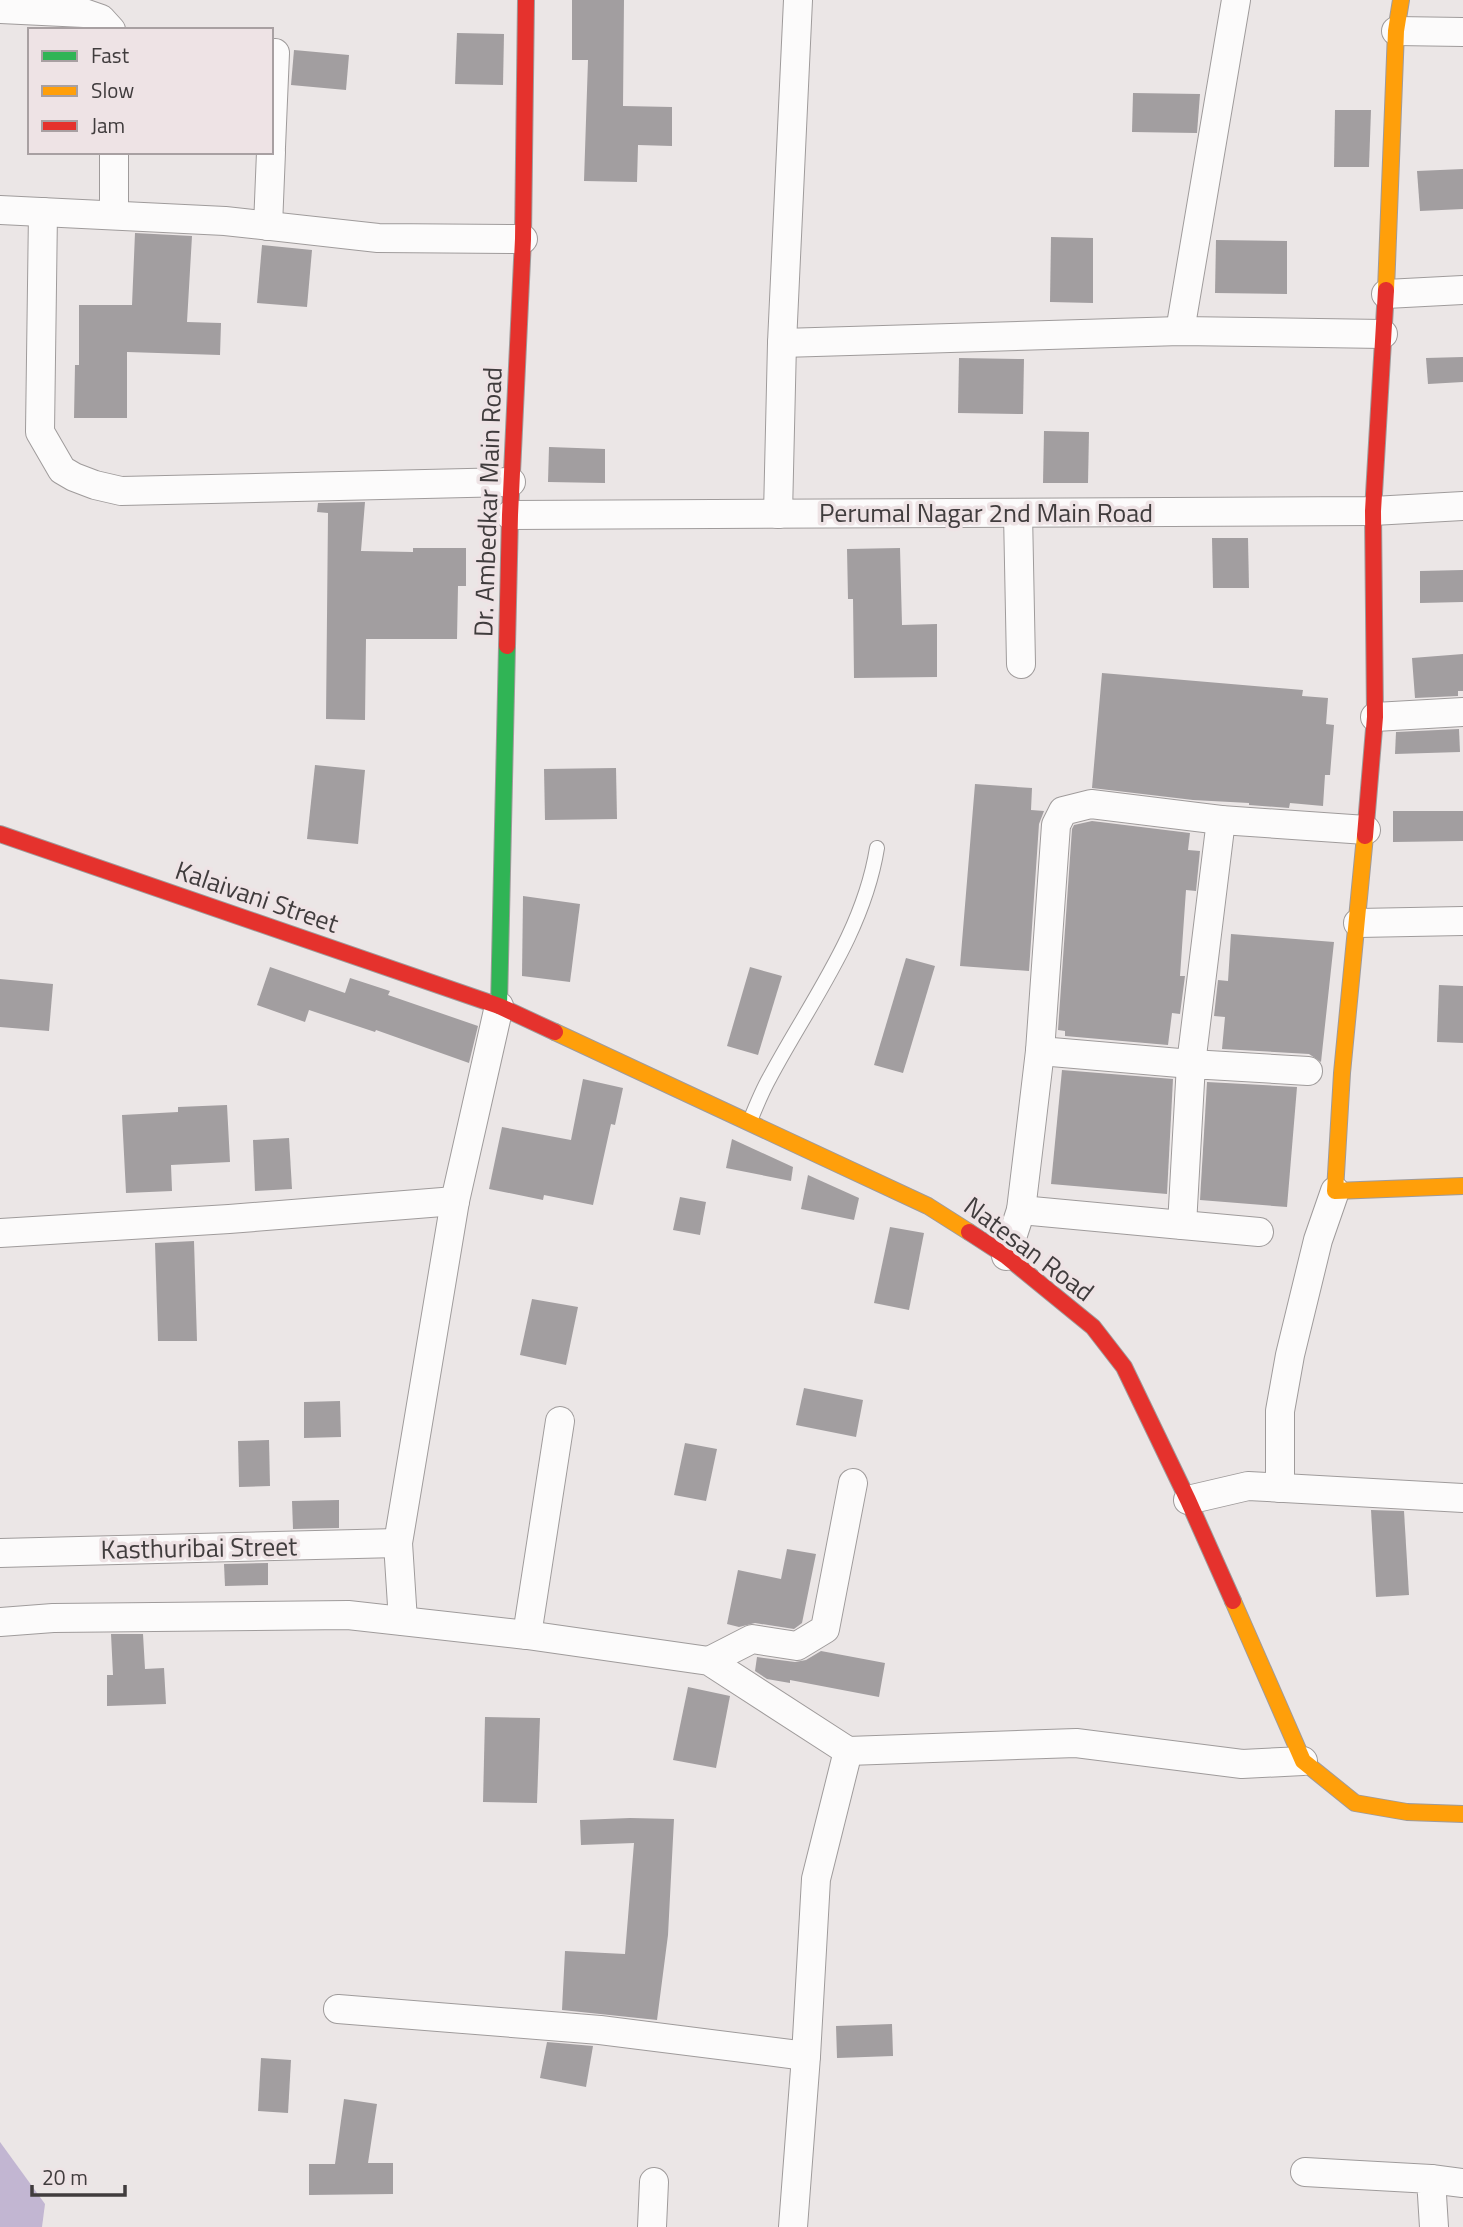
<svg xmlns="http://www.w3.org/2000/svg" width="1463" height="2227" font-family="'Titillium Web',sans-serif">
  <style>
    .water { fill: #c2b6d2 }
    .building { fill: #a29ea0 }
    .lines { fill: none; stroke-linecap: round; stroke-linejoin: round }
    .lane-casing { stroke: #9f9b9b; stroke-width: 16 }
    .street-casing { stroke: #9f9b9b; stroke-width: 30 }
    .fast-casing { stroke: #9f9b9b; stroke-width: 18 }
    .slow-casing { stroke: #9f9b9b; stroke-width: 18 }
    .jam-casing { stroke: #9f9b9b; stroke-width: 18 }
    .lane { stroke: #fcfbfb; stroke-width: 14 }
    .street { stroke: #fcfbfb; stroke-width: 28 }
    .fast { stroke: #30b455; stroke-width: 16 }
    .slow { stroke: #ff9f0a; stroke-width: 16 }
    .jam { stroke: #e5322d; stroke-width: 16 }
    .labels { text-anchor: middle; stroke-width: 7; stroke-linejoin: round; paint-order: stroke }
    .street-label { font-size: 26px; fill: #403c3d; stroke: #eee3e5 }
  </style>
  <rect width="100%" height="100%" fill="#ebe6e6"/>
  <path class="water" d="M 0,2142 L 45,2204 L 42,2227 L 0,2227 Z"/>
  <g class="building">
    <path d="M 572,0 L 624,0 L 623,106 L 672,107 L 672,146 L 638,145 L 637,182 L 584,181 L 588,60 L 572,60 Z"/>
    <path d="M 457,33 L 504,34 L 503,85 L 455,84 Z"/>
    <path d="M 294,50 L 349,55 L 346,90 L 291,85 Z"/>
    <path d="M 1133,93 L 1200,94 L 1197,133 L 1132,132 Z"/>
    <path d="M 1335,110 L 1371,110 L 1369,167 L 1334,167 Z"/>
    <path d="M 1463,169 L 1463,209 L 1420,211 L 1417,171 Z"/>
    <path d="M 135,233 L 192,236 L 187,322 L 221,323 L 220,355 L 127,352 L 127,418 L 74,418 L 75,365 L 79,365 L 79,305 L 132,305 Z"/>
    <path d="M 1051,237 L 1093,238 L 1093,303 L 1050,302 Z"/>
    <path d="M 1216,240 L 1287,241 L 1287,294 L 1215,293 Z"/>
    <path d="M 262,245 L 312,250 L 307,307 L 257,303 Z"/>
    <path d="M 1463,357 L 1463,382 L 1428,384 L 1426,358 Z"/>
    <path d="M 959,358 L 1024,359 L 1023,414 L 958,413 Z"/>
    <path d="M 1044,431 L 1089,432 L 1088,483 L 1043,483 Z"/>
    <path d="M 549,447 L 605,449 L 605,483 L 548,482 Z"/>
    <path d="M 365,502 L 361,551 L 413,552 L 413,548 L 466,548 L 466,586 L 458,586 L 457,639 L 366,639 L 365,720 L 326,719 L 328,513 L 317,512 L 318,503 Z"/>
    <path d="M 1212,538 L 1248,538 L 1249,588 L 1213,588 Z"/>
    <path d="M 900,548 L 902,625 L 937,624 L 937,677 L 854,678 L 853,599 L 848,599 L 847,549 Z"/>
    <path d="M 1463,570 L 1463,602 L 1420,603 L 1420,571 Z"/>
    <path d="M 1463,654 L 1463,691 L 1458,691 L 1458,696 L 1415,698 L 1412,658 Z"/>
    <path d="M 1102,673 L 1303,690 L 1302,696 L 1328,698 L 1326,724 L 1334,725 L 1330,775 L 1325,775 L 1323,806 L 1290,803 L 1289,808 L 1249,805 L 1249,803 L 1193,800 L 1092,788 Z"/>
    <path d="M 1459,729 L 1460,752 L 1395,754 L 1396,732 Z"/>
    <path d="M 315,765 L 365,770 L 358,844 L 307,839 Z"/>
    <path d="M 616,768 L 617,819 L 545,820 L 544,769 Z"/>
    <path d="M 975,784 L 1032,788 L 1031,810 L 1044,811 L 1039,824 L 1029,971 L 960,966 Z"/>
    <path d="M 1393,811 L 1463,811 L 1463,841 L 1393,842 Z"/>
    <path d="M 1092,821 L 1190,833 L 1188,850 L 1200,851 L 1196,891 L 1186,890 L 1180,976 L 1185,976 L 1180,1014 L 1172,1013 L 1168,1045 L 1065,1036 L 1065,1031 L 1058,1030 L 1072,829 L 1074,825 Z"/>
    <path d="M 523,896 L 580,904 L 570,982 L 522,976 Z"/>
    <path d="M 1231,934 L 1334,942 L 1321,1062 L 1309,1054 L 1222,1049 L 1225,1017 L 1214,1016 L 1218,980 L 1228,981 Z"/>
    <path d="M 906,958 L 935,966 L 903,1073 L 874,1065 Z"/>
    <path d="M 270,967 L 345,993 L 350,978 L 390,991 L 388,995 L 478,1026 L 469,1063 L 376,1030 L 375,1032 L 309,1010 L 305,1022 L 257,1005 Z"/>
    <path d="M 750,967 L 782,976 L 758,1055 L 727,1046 Z"/>
    <path d="M 0,979 L 53,984 L 49,1031 L 0,1027 Z"/>
    <path d="M 1439,985 L 1463,986 L 1463,1043 L 1437,1042 Z"/>
    <path d="M 1062,1070 L 1173,1079 L 1167,1194 L 1051,1184 Z"/>
    <path d="M 583,1079 L 623,1088 L 615,1125 L 611,1124 L 593,1205 L 544,1195 L 543,1200 L 489,1189 L 502,1127 L 571,1140 Z"/>
    <path d="M 1207,1082 L 1297,1087 L 1287,1207 L 1200,1200 Z"/>
    <path d="M 227,1105 L 230,1162 L 171,1165 L 172,1191 L 126,1193 L 122,1115 L 178,1112 L 178,1107 Z"/>
    <path d="M 289,1138 L 292,1189 L 255,1191 L 253,1140 Z"/>
    <path d="M 732,1139 L 793,1167 L 791,1181 L 726,1168 Z"/>
    <path d="M 808,1175 L 859,1198 L 854,1220 L 801,1209 Z"/>
    <path d="M 680,1197 L 706,1202 L 700,1235 L 673,1230 Z"/>
    <path d="M 890,1227 L 924,1233 L 909,1310 L 874,1303 Z"/>
    <path d="M 194,1241 L 197,1341 L 158,1341 L 155,1243 Z"/>
    <path d="M 532,1299 L 578,1307 L 566,1365 L 520,1355 Z"/>
    <path d="M 804,1388 L 863,1400 L 856,1437 L 796,1425 Z"/>
    <path d="M 340,1401 L 341,1437 L 304,1438 L 304,1402 Z"/>
    <path d="M 269,1440 L 270,1486 L 239,1487 L 238,1441 Z"/>
    <path d="M 685,1443 L 717,1449 L 706,1501 L 674,1495 Z"/>
    <path d="M 339,1500 L 339,1528 L 293,1529 L 292,1501 Z"/>
    <path d="M 1371,1510 L 1404,1511 L 1409,1595 L 1376,1597 Z"/>
    <path d="M 787,1549 L 816,1554 L 802,1623 L 794,1629 L 755,1623 L 739,1627 L 727,1624 L 738,1570 L 781,1579 Z"/>
    <path d="M 268,1563 L 268,1585 L 225,1586 L 224,1564 Z"/>
    <path d="M 111,1634 L 143,1634 L 145,1669 L 164,1668 L 166,1704 L 107,1706 L 107,1675 L 113,1675 Z"/>
    <path d="M 821,1651 L 885,1663 L 879,1697 L 790,1680 L 790,1683 L 767,1679 L 755,1671 L 757,1657 L 795,1662 L 806,1660 Z"/>
    <path d="M 688,1687 L 730,1696 L 716,1768 L 673,1760 Z"/>
    <path d="M 485,1717 L 540,1718 L 537,1803 L 483,1802 Z"/>
    <path d="M 630,1818 L 674,1819 L 668,1935 L 657,2020 L 562,2010 L 565,1951 L 625,1954 L 634,1843 L 581,1845 L 580,1820 Z"/>
    <path d="M 892,2024 L 893,2056 L 837,2058 L 836,2026 Z"/>
    <path d="M 547,2042 L 593,2046 L 586,2087 L 540,2078 Z"/>
    <path d="M 261,2058 L 291,2060 L 288,2113 L 258,2111 Z"/>
    <path d="M 344,2099 L 377,2104 L 368,2163 L 393,2163 L 393,2194 L 309,2195 L 309,2164 L 335,2164 Z"/>
  </g>
  <g class="lines">
    <g class="lane-casing">
      <path id="lane" d="M 750,1121 C 756,1106 762,1091 770,1077 C 810,1002 863,934 877,848"/>
    </g>
    <g class="street-casing">
      <g id="street">
        <path d="M 0,9 L 84,13 L 101,19 L 111,30"/>
        <path d="M 1396,31 L 1463,32"/>
        <path d="M 271,147 L 275,53"/>
        <path d="M 0,210 L 225,221 L 378,238 L 523,239"/>
        <path d="M 43,212 L 40,432 L 62,470 L 74,477 L 95,485 L 121,491 L 511,482"/>
        <path d="M 114,214 L 114,152"/>
        <path d="M 268,226 L 271,152"/>
        <path d="M 1386,294 L 1463,290"/>
        <path d="M 1180,331 L 1236,0"/>
        <path d="M 782,343 L 1180,331 L 1383,334"/>
        <path d="M 1018,513 L 1021,664"/>
        <path d="M 778,514 L 782,343 L 798,0"/>
        <path d="M 510,515 L 1373,511 L 1463,506"/>
        <path d="M 1375,717 L 1463,712"/>
        <path d="M 1358,923 L 1463,921"/>
        <path d="M 1040,1051 L 1191,1064 L 1221,820"/>
        <path d="M 1021,1210 L 1182,1225 L 1191,1064 L 1308,1071"/>
        <path d="M 1182,1225 L 1259,1232"/>
        <path d="M 0,1233 L 229,1219 L 455,1201"/>
        <path d="M 1006,1256 L 1021,1210 L 1031,1127 L 1040,1051 L 1056,825 L 1063,811 L 1091,804 L 1221,820 L 1366,830"/>
        <path d="M 1280,1488 L 1280,1411 L 1290,1355 L 1318,1240 L 1335,1191"/>
        <path d="M 1188,1500 L 1248,1486 L 1463,1498"/>
        <path d="M 0,1553 L 398,1543"/>
        <path d="M 403,1621 L 398,1543 L 455,1201 L 499,1006"/>
        <path d="M 0,1622 L 53,1618 L 348,1615 L 527,1635 L 709,1661 L 848,1751 L 1076,1743 L 1242,1764 L 1303,1761"/>
        <path d="M 527,1635 L 560,1421"/>
        <path d="M 709,1661 L 752,1639 L 797,1646 L 825,1629 L 853,1483"/>
        <path d="M 338,2009 L 600,2030 L 806,2056"/>
        <path d="M 1305,2172 L 1431,2179 L 1434,2227"/>
        <path d="M 1431,2179 L 1463,2183"/>
        <path d="M 652,2227 L 654,2182"/>
        <path d="M 793,2227 L 806,2056 L 816,1879 L 848,1751"/>
      </g>
    </g>
    <g class="fast-casing">
      <path id="fast" d="M 499,1006 L 507,646"/>
    </g>
    <g class="slow-casing">
      <g id="slow">
        <path d="M 1386,290 L 1396,31 L 1401,0"/>
        <path d="M 1365,836 L 1342,1073 L 1335,1191 L 1463,1186"/>
        <path d="M 555,1032 L 928,1206 L 969,1232"/>
        <path d="M 1233,1601 L 1303,1761 L 1355,1803 L 1407,1812 L 1463,1814"/>
      </g>
    </g>
    <g class="jam-casing">
      <g id="jam">
        <path d="M 507,646 L 510,515 L 523,239 L 526,0"/>
        <path d="M 0,834 L 499,1006 L 555,1032"/>
        <path d="M 1365,836 L 1375,717 L 1373,511 L 1386,290"/>
        <path d="M 969,1232 L 1006,1256 L 1093,1327 L 1124,1367 L 1188,1500 L 1233,1601"/>
      </g>
    </g>
    <use href="#lane" class="lane"/>
    <use href="#street" class="street"/>
    <use href="#fast" class="fast"/>
    <use href="#slow" class="slow"/>
    <use href="#jam" class="jam"/>
  </g>
  <g class="labels">
    <g class="street-label">
      <text transform="translate(488 502) rotate(-88)" y="9">Dr. Ambedkar Main Road</text>
      <text x="986" y="522">Perumal Nagar 2nd Main Road</text>
      <text transform="translate(257 897) rotate(19)" y="9">Kalaivani Street</text>
      <text transform="translate(1029 1249) rotate(37)" y="9">Natesan Road</text>
      <text transform="translate(199 1548) rotate(-1)" y="9">Kasthuribai Street</text>
    </g>
  </g>
  <rect x="28" y="28" width="245" height="126" fill="#eee3e5" stroke="#a8a0a2" stroke-width="2"/>
  <rect x="42" y="51" width="35" height="10" fill="#30b455" stroke="#a8a0a2" stroke-width="2"/>
  <text x="91" y="63" font-size="21" fill="#403c3d">Fast</text>
  <rect x="42" y="86" width="35" height="10" fill="#ff9f0a" stroke="#a8a0a2" stroke-width="2"/>
  <text x="91" y="98" font-size="21" fill="#403c3d">Slow</text>
  <rect x="42" y="121" width="35" height="10" fill="#e5322d" stroke="#a8a0a2" stroke-width="2"/>
  <text x="91" y="133" font-size="21" fill="#403c3d">Jam</text>
  <path d="M32 2185v10h93v-10" fill="none" stroke="#403c3d" stroke-width="3.5"/>
  <text x="42" y="2185" font-size="21" fill="#403c3d" stroke="#eee3e5" stroke-width="5" paint-order="stroke">20 m</text>
</svg>
